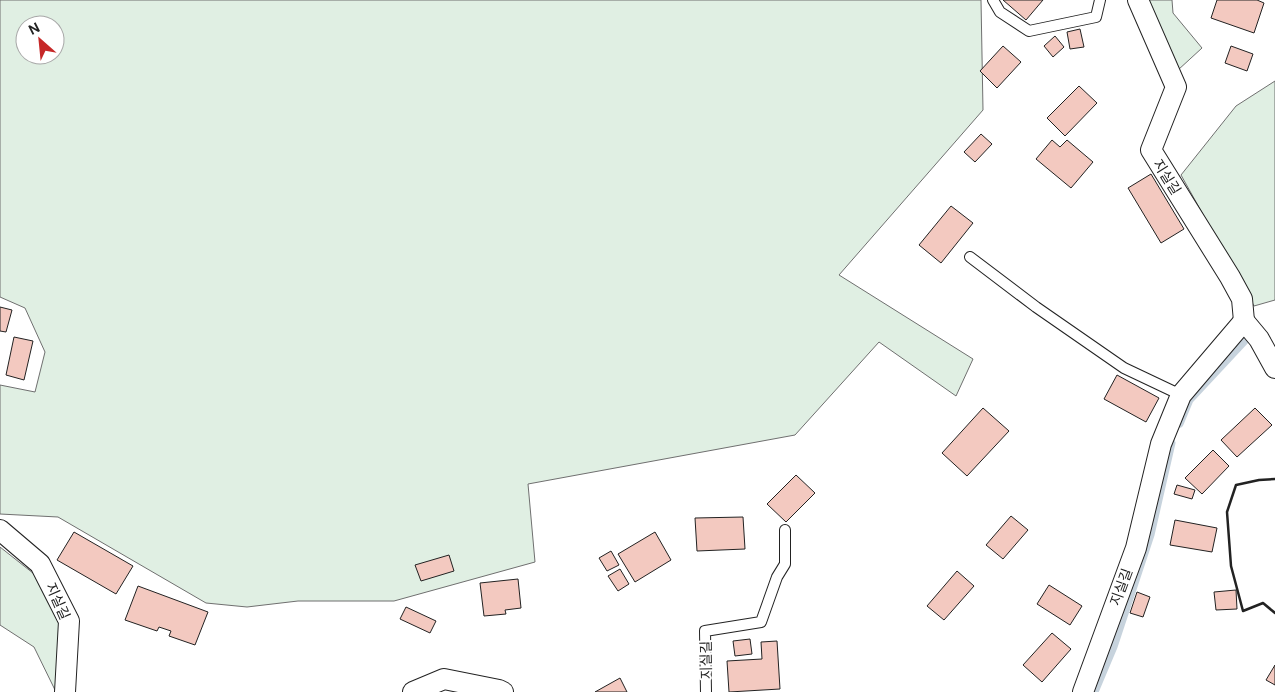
<svg xmlns="http://www.w3.org/2000/svg" width="1275" height="692" font-family="'DM Sans','Noto Sans KR',sans-serif">
  <style>
    .green { fill: #e0efe3; stroke: #6f6f6f; fill-rule: evenodd }
    .lines { fill: none; stroke-linecap: round; stroke-linejoin: round }
    .stream { stroke: #c7d3dd; stroke-width: 7 }
    .building { fill: #f3c9c0; stroke: #222 }
    .lane-casing { stroke: #222; stroke-width: 12 }
    .street-casing { stroke: #222; stroke-width: 22 }
    .lane { stroke: #fff; stroke-width: 10 }
    .street { stroke: #fff; stroke-width: 20 }
    .wall { stroke: #222; stroke-width: 2.5 }
    .labels { text-anchor: middle; stroke-width: 4; stroke-linejoin: round; paint-order: stroke }
    .street-label { font-size: 14px; fill: #222; stroke: #fff }
  </style>
  <rect width="100%" height="100%" fill="#fff"/>
  <g class="green">
    <path d="M 0,0 L 981,0 L 983,110 L 839,275 L 973,359 L 956,396 L 879,342 L 795,435 L 528,484 L 535,562 L 394,601 L 298,601 L 247,607 L 206,603 L 58,517 L 0,514 L 0,385 L 35,392 L 45,352 L 25,308 L 0,297 ZM 25,25 L 55,25 L 55,55 L 25,55 Z"/>
    <path d="M 1145,0 L 1172,0 L 1173,13 L 1202,48 L 1178,70 Z"/>
    <path d="M 1275,81 L 1275,300 L 1254,306 L 1181,175 L 1236,106 Z"/>
    <path d="M 0,547 L 43,581 L 63,621 L 56,692 L 34,647 L 0,625 Z"/>
  </g>
  <g class="lines">
    <g class="stream">
      <path d="M 1180,424 L 1190,400 L 1245,341"/>
      <path d="M 1095,692 L 1114,647 L 1151,535 L 1172,443"/>
    </g>
  </g>
  <g class="building">
    <path d="M 1003,0 L 1043,0 L 1026,20 Z"/>
    <path d="M 1217,0 L 1257,0 L 1264,3 L 1254,33 L 1211,18 Z"/>
    <path d="M 1080,29 L 1084,47 L 1070,49 L 1067,32 Z"/>
    <path d="M 1055,36 L 1064,47 L 1053,57 L 1044,46 Z"/>
    <path d="M 1003,46 L 1021,62 L 997,88 L 980,71 Z"/>
    <path d="M 1231,46 L 1253,54 L 1247,71 L 1225,63 Z"/>
    <path d="M 1079,86 L 1097,103 L 1065,136 L 1047,118 Z"/>
    <path d="M 981,134 L 992,144 L 975,162 L 964,152 Z"/>
    <path d="M 1052,140 L 1060,147 L 1067,140 L 1093,162 L 1071,188 L 1036,159 Z"/>
    <path d="M 1151,174 L 1184,229 L 1161,243 L 1128,188 Z"/>
    <path d="M 951,206 L 973,223 L 941,263 L 919,245 Z"/>
    <path d="M 0,307 L 12,310 L 6,332 L 0,331 Z"/>
    <path d="M 14,337 L 33,341 L 24,380 L 6,375 Z"/>
    <path d="M 1117,375 L 1159,398 L 1146,422 L 1104,399 Z"/>
    <path d="M 983,408 L 1009,431 L 967,476 L 942,453 Z"/>
    <path d="M 1255,408 L 1272,425 L 1237,457 L 1221,440 Z"/>
    <path d="M 1213,450 L 1229,466 L 1202,494 L 1185,478 Z"/>
    <path d="M 796,475 L 815,493 L 786,522 L 767,504 Z"/>
    <path d="M 1177,485 L 1195,490 L 1192,499 L 1174,494 Z"/>
    <path d="M 1011,516 L 1028,530 L 1003,559 L 986,545 Z"/>
    <path d="M 743,517 L 745,549 L 697,551 L 695,518 Z"/>
    <path d="M 1175,520 L 1217,528 L 1212,552 L 1170,545 Z"/>
    <path d="M 74,532 L 133,566 L 116,594 L 57,560 Z"/>
    <path d="M 655,532 L 671,560 L 635,582 L 618,554 Z"/>
    <path d="M 611,551 L 619,565 L 607,571 L 599,558 Z"/>
    <path d="M 449,555 L 454,571 L 421,581 L 415,565 Z"/>
    <path d="M 620,569 L 629,584 L 618,591 L 608,576 Z"/>
    <path d="M 957,571 L 974,586 L 944,620 L 927,606 Z"/>
    <path d="M 518,579 L 521,608 L 505,610 L 506,614 L 484,616 L 480,583 Z"/>
    <path d="M 1049,585 L 1082,606 L 1070,625 L 1037,604 Z"/>
    <path d="M 138,586 L 208,612 L 195,645 L 169,636 L 171,631 L 159,627 L 157,631 L 125,620 Z"/>
    <path d="M 1236,590 L 1237,609 L 1216,610 L 1214,592 Z"/>
    <path d="M 1137,592 L 1150,597 L 1143,617 L 1130,613 Z"/>
    <path d="M 406,607 L 436,621 L 430,633 L 400,619 Z"/>
    <path d="M 1052,633 L 1071,649 L 1042,682 L 1023,665 Z"/>
    <path d="M 750,639 L 752,654 L 735,656 L 733,641 Z"/>
    <path d="M 777,641 L 780,689 L 729,692 L 727,661 L 762,659 L 761,642 Z"/>
    <path d="M 1275,665 L 1275,685 L 1266,680 Z"/>
    <path d="M 620,678 L 627,692 L 595,692 Z"/>
  </g>
  <g class="lines">
    <g class="lane-casing">
      <g id="lane">
        <path d="M 993,0 L 1000,12 L 1029,31 L 1096,17 L 1100,0"/>
        <path d="M 970,257 L 1036,307 L 1124,368 L 1181,395"/>
        <path d="M 706,692 L 705,631 L 761,622 L 777,577 L 785,564 L 785,530"/>
      </g>
    </g>
    <g class="street-casing">
      <g id="street">
        <path d="M 1138,0 L 1176,87 L 1151,150 L 1230,277 L 1242,299 L 1244,321"/>
        <path d="M 0,530 L 40,564 L 69,621 L 65,692"/>
        <path d="M 413,692 L 444,679 L 499,690 L 503,692"/>
        <path d="M 1083,692 L 1136,548 L 1161,444 L 1181,395 L 1244,321 L 1259,339 L 1275,368"/>
      </g>
    </g>
    <use href="#lane" class="lane"/>
    <use href="#street" class="street"/>
    <path class="wall" d="M 1275,479 L 1259,480 L 1236,485 L 1227,512 L 1231,566 L 1243,611 L 1263,603 L 1275,613"/>
  </g>
  <g class="labels">
    <g class="street-label">
      <text transform="translate(1167 177) rotate(58)" y="5">지실길</text>
      <text transform="translate(1121 587) rotate(-70)" y="5">지실길</text>
      <text transform="translate(58 601) rotate(66)" y="5">지실길</text>
      <text transform="translate(706 660) rotate(-91)" y="5">지실길</text>
    </g>
  </g>
  <g transform="translate(40 40) rotate(333)"><circle r="24" fill="#ffffff" stroke="#a7a7a7"/>
  <path d="M0-4L9 19L0 12L-9 19Z" fill="#c62828"/>
  <text y="-8" font-size="14" font-weight="bold" text-anchor="middle" fill="#222222">N</text>
  </g>
</svg>
